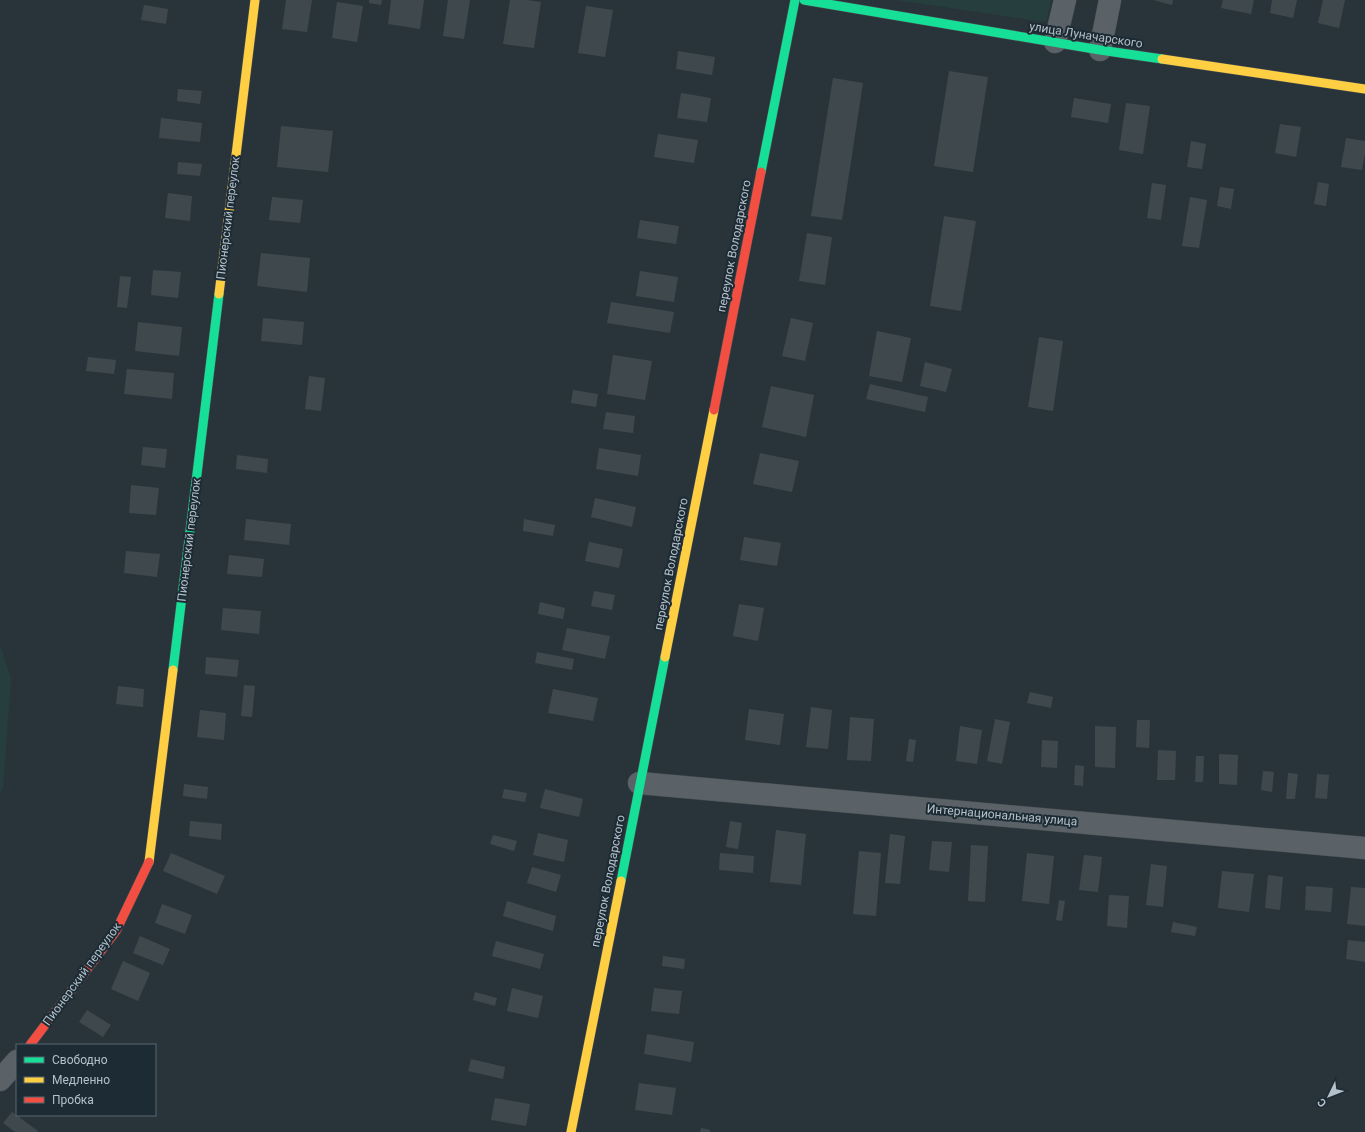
<svg xmlns="http://www.w3.org/2000/svg" width="1365" height="1132" font-family="Roboto,sans-serif">
  <style>
    .green { fill: #263f3e }
    .building { fill: #3f484d }
    .lines { fill: none; stroke-linecap: round; stroke-linejoin: round }
    .street-casing { stroke: #484f54; stroke-width: 23 }
    .fast-casing { stroke: #484f54; stroke-width: 10 }
    .slow-casing { stroke: #484f54; stroke-width: 10 }
    .jam-casing { stroke: #484f54; stroke-width: 10 }
    .street { stroke: #5b6267; stroke-width: 22 }
    .fast { stroke: #16e098; stroke-width: 9 }
    .slow { stroke: #ffcf43; stroke-width: 9 }
    .jam { stroke: #f24e42; stroke-width: 9 }
    .labels { text-anchor: middle; stroke-width: 4; stroke-linejoin: round; paint-order: stroke }
    .street-label { font-size: 12px; fill: #b4c1ca; stroke: #1d2b35 }
  </style>
  <rect width="100%" height="100%" fill="#29343a"/>
  <g class="green">
    <path d="M 896,0 L 1051,0 L 1046,22 Z"/>
    <path d="M 0,645 L 11,679 L 3,787 L 0,795 Z"/>
  </g>
  <g class="building">
    <path d="M 286,0 L 312,0 L 307,32 L 282,29 Z"/>
    <path d="M 369,0 L 382,0 L 381,5 L 369,3 Z"/>
    <path d="M 391,0 L 424,0 L 420,29 L 388,24 Z"/>
    <path d="M 448,0 L 470,0 L 464,39 L 443,36 Z"/>
    <path d="M 510,0 L 527,0 L 541,2 L 534,48 L 503,44 Z"/>
    <path d="M 1153,0 L 1173,0 L 1172,5 Z"/>
    <path d="M 1223,0 L 1254,0 L 1251,14 L 1221,8 Z"/>
    <path d="M 1272,0 L 1297,0 L 1293,18 L 1270,13 Z"/>
    <path d="M 1323,0 L 1345,0 L 1339,28 L 1318,23 Z"/>
    <path d="M 337,2 L 363,6 L 357,42 L 332,38 Z"/>
    <path d="M 144,5 L 168,9 L 166,24 L 141,20 Z"/>
    <path d="M 586,6 L 613,10 L 605,57 L 578,53 Z"/>
    <path d="M 678,51 L 715,57 L 712,75 L 676,69 Z"/>
    <path d="M 949,71 L 988,77 L 973,172 L 934,166 Z"/>
    <path d="M 833,78 L 863,83 L 842,220 L 811,216 Z"/>
    <path d="M 178,89 L 202,91 L 200,104 L 177,101 Z"/>
    <path d="M 681,93 L 711,98 L 707,122 L 677,118 Z"/>
    <path d="M 1074,98 L 1111,104 L 1108,123 L 1071,117 Z"/>
    <path d="M 1126,103 L 1150,106 L 1143,154 L 1119,150 Z"/>
    <path d="M 161,118 L 202,123 L 200,142 L 159,138 Z"/>
    <path d="M 1280,124 L 1301,127 L 1296,157 L 1275,153 Z"/>
    <path d="M 281,126 L 333,131 L 328,172 L 277,167 Z"/>
    <path d="M 658,134 L 698,140 L 694,163 L 654,157 Z"/>
    <path d="M 1346,138 L 1365,141 L 1365,154 L 1362,170 L 1341,167 Z"/>
    <path d="M 1191,141 L 1206,144 L 1202,169 L 1187,167 Z"/>
    <path d="M 178,162 L 202,164 L 200,176 L 177,174 Z"/>
    <path d="M 1318,182 L 1329,184 L 1326,206 L 1314,204 Z"/>
    <path d="M 1152,183 L 1166,185 L 1161,220 L 1147,218 Z"/>
    <path d="M 1220,187 L 1234,189 L 1231,209 L 1217,206 Z"/>
    <path d="M 168,193 L 192,196 L 190,221 L 165,218 Z"/>
    <path d="M 272,197 L 303,200 L 300,223 L 269,220 Z"/>
    <path d="M 1190,197 L 1207,200 L 1199,248 L 1182,246 Z"/>
    <path d="M 944,216 L 976,221 L 961,311 L 930,306 Z"/>
    <path d="M 640,220 L 679,226 L 676,244 L 637,238 Z"/>
    <path d="M 807,233 L 832,237 L 825,285 L 799,281 Z"/>
    <path d="M 261,253 L 310,258 L 307,292 L 257,286 Z"/>
    <path d="M 153,270 L 181,272 L 178,298 L 151,295 Z"/>
    <path d="M 640,271 L 678,277 L 674,302 L 636,296 Z"/>
    <path d="M 120,276 L 131,277 L 127,308 L 117,307 Z"/>
    <path d="M 611,302 L 674,312 L 670,333 L 607,323 Z"/>
    <path d="M 263,318 L 304,322 L 302,345 L 261,341 Z"/>
    <path d="M 791,318 L 813,323 L 805,361 L 782,356 Z"/>
    <path d="M 138,322 L 182,327 L 179,356 L 135,351 Z"/>
    <path d="M 877,331 L 911,338 L 902,382 L 869,376 Z"/>
    <path d="M 1039,337 L 1063,341 L 1053,411 L 1028,407 Z"/>
    <path d="M 613,355 L 652,361 L 645,400 L 607,394 Z"/>
    <path d="M 88,357 L 116,360 L 114,374 L 86,371 Z"/>
    <path d="M 925,362 L 952,369 L 946,392 L 920,386 Z"/>
    <path d="M 127,369 L 174,373 L 172,399 L 124,394 Z"/>
    <path d="M 309,376 L 325,378 L 321,411 L 305,409 Z"/>
    <path d="M 870,384 L 928,397 L 925,412 L 866,399 Z"/>
    <path d="M 771,386 L 814,395 L 806,437 L 762,427 Z"/>
    <path d="M 573,390 L 598,394 L 596,407 L 571,403 Z"/>
    <path d="M 606,412 L 635,416 L 633,433 L 603,429 Z"/>
    <path d="M 143,447 L 167,449 L 165,468 L 141,465 Z"/>
    <path d="M 599,448 L 641,455 L 638,476 L 596,469 Z"/>
    <path d="M 760,453 L 799,461 L 792,492 L 753,484 Z"/>
    <path d="M 237,455 L 268,459 L 267,473 L 236,469 Z"/>
    <path d="M 131,485 L 159,488 L 156,515 L 129,513 Z"/>
    <path d="M 595,498 L 636,507 L 632,527 L 591,517 Z"/>
    <path d="M 246,519 L 291,524 L 289,545 L 244,540 Z"/>
    <path d="M 524,519 L 555,525 L 553,536 L 523,531 Z"/>
    <path d="M 744,537 L 781,543 L 777,566 L 740,560 Z"/>
    <path d="M 589,542 L 623,549 L 619,568 L 585,561 Z"/>
    <path d="M 126,551 L 160,554 L 157,577 L 124,573 Z"/>
    <path d="M 229,555 L 264,559 L 262,577 L 227,574 Z"/>
    <path d="M 594,591 L 615,595 L 612,610 L 591,606 Z"/>
    <path d="M 540,602 L 565,608 L 563,619 L 538,614 Z"/>
    <path d="M 739,604 L 764,608 L 758,641 L 733,636 Z"/>
    <path d="M 223,608 L 261,611 L 259,634 L 221,630 Z"/>
    <path d="M 567,628 L 610,636 L 605,659 L 562,650 Z"/>
    <path d="M 537,652 L 574,659 L 572,670 L 535,663 Z"/>
    <path d="M 206,657 L 239,660 L 237,677 L 205,674 Z"/>
    <path d="M 244,685 L 255,686 L 252,717 L 241,716 Z"/>
    <path d="M 118,686 L 144,689 L 143,707 L 116,704 Z"/>
    <path d="M 553,689 L 598,698 L 593,721 L 548,713 Z"/>
    <path d="M 1030,692 L 1053,697 L 1051,708 L 1027,703 Z"/>
    <path d="M 811,707 L 832,710 L 828,749 L 806,747 Z"/>
    <path d="M 749,709 L 784,714 L 780,745 L 745,740 Z"/>
    <path d="M 200,710 L 226,713 L 224,740 L 197,737 Z"/>
    <path d="M 850,717 L 874,719 L 871,761 L 847,760 Z"/>
    <path d="M 995,719 L 1010,722 L 1002,764 L 987,761 Z"/>
    <path d="M 1137,720 L 1150,720 L 1149,748 L 1136,747 Z"/>
    <path d="M 960,726 L 982,730 L 977,764 L 956,761 Z"/>
    <path d="M 1095,726 L 1116,727 L 1115,768 L 1095,767 Z"/>
    <path d="M 909,739 L 916,740 L 913,762 L 906,761 Z"/>
    <path d="M 1042,740 L 1058,741 L 1057,768 L 1041,767 Z"/>
    <path d="M 1158,750 L 1176,751 L 1175,780 L 1157,780 Z"/>
    <path d="M 1219,754 L 1238,755 L 1237,785 L 1219,784 Z"/>
    <path d="M 1196,756 L 1204,756 L 1203,782 L 1195,782 Z"/>
    <path d="M 1075,765 L 1084,766 L 1083,786 L 1074,785 Z"/>
    <path d="M 1263,771 L 1274,772 L 1272,792 L 1261,790 Z"/>
    <path d="M 1288,773 L 1298,774 L 1295,799 L 1286,799 Z"/>
    <path d="M 1317,774 L 1329,775 L 1327,799 L 1315,798 Z"/>
    <path d="M 184,784 L 208,787 L 207,799 L 183,796 Z"/>
    <path d="M 504,789 L 527,793 L 525,802 L 502,798 Z"/>
    <path d="M 545,789 L 583,799 L 579,817 L 540,808 Z"/>
    <path d="M 190,821 L 222,824 L 221,840 L 189,836 Z"/>
    <path d="M 730,821 L 742,823 L 738,849 L 726,847 Z"/>
    <path d="M 776,830 L 806,834 L 801,885 L 770,882 Z"/>
    <path d="M 538,833 L 568,840 L 564,862 L 533,855 Z"/>
    <path d="M 890,834 L 905,836 L 900,884 L 885,883 Z"/>
    <path d="M 493,835 L 517,841 L 514,851 L 490,844 Z"/>
    <path d="M 932,841 L 952,842 L 949,872 L 929,870 Z"/>
    <path d="M 971,845 L 988,846 L 985,902 L 968,901 Z"/>
    <path d="M 859,851 L 881,853 L 876,916 L 853,914 Z"/>
    <path d="M 171,853 L 225,876 L 217,894 L 163,871 Z"/>
    <path d="M 720,853 L 754,856 L 753,873 L 719,870 Z"/>
    <path d="M 1027,853 L 1054,856 L 1049,904 L 1022,901 Z"/>
    <path d="M 1084,855 L 1102,857 L 1098,892 L 1079,890 Z"/>
    <path d="M 1151,864 L 1167,866 L 1163,907 L 1146,905 Z"/>
    <path d="M 532,867 L 561,875 L 556,892 L 527,883 Z"/>
    <path d="M 1222,871 L 1254,874 L 1249,912 L 1218,908 Z"/>
    <path d="M 1268,875 L 1283,877 L 1280,910 L 1265,908 Z"/>
    <path d="M 1306,886 L 1333,888 L 1331,912 L 1305,910 Z"/>
    <path d="M 1351,887 L 1365,888 L 1365,926 L 1347,924 Z"/>
    <path d="M 1109,895 L 1129,896 L 1127,928 L 1107,926 Z"/>
    <path d="M 1059,900 L 1065,901 L 1062,921 L 1056,920 Z"/>
    <path d="M 507,901 L 556,916 L 553,931 L 503,916 Z"/>
    <path d="M 162,904 L 192,915 L 185,934 L 155,923 Z"/>
    <path d="M 1173,922 L 1197,927 L 1195,936 L 1171,932 Z"/>
    <path d="M 140,936 L 170,949 L 163,965 L 133,953 Z"/>
    <path d="M 1348,940 L 1365,942 L 1365,962 L 1346,959 Z"/>
    <path d="M 496,941 L 544,954 L 540,969 L 492,956 Z"/>
    <path d="M 663,956 L 685,959 L 684,969 L 662,966 Z"/>
    <path d="M 123,961 L 150,973 L 138,1001 L 111,989 Z"/>
    <path d="M 512,988 L 543,996 L 538,1018 L 507,1011 Z"/>
    <path d="M 654,988 L 682,991 L 679,1014 L 651,1011 Z"/>
    <path d="M 475,992 L 497,998 L 495,1006 L 473,1000 Z"/>
    <path d="M 87,1010 L 111,1025 L 103,1037 L 79,1022 Z"/>
    <path d="M 647,1034 L 694,1042 L 691,1062 L 644,1054 Z"/>
    <path d="M 471,1059 L 505,1067 L 503,1079 L 468,1071 Z"/>
    <path d="M 639,1083 L 676,1088 L 672,1115 L 635,1110 Z"/>
    <path d="M 495,1098 L 530,1104 L 526,1126 L 491,1120 Z"/>
    <path d="M 12,1112 L 38,1131 L 37,1132 L 15,1132 L 3,1123 Z"/>
    <path d="M 701,1128 L 710,1130 L 710,1132 L 700,1132 Z"/>
  </g>
  <g class="lines">
    <g class="street-casing">
      <g id="street">
        <path d="M 1055,42 L 1065,0"/>
        <path d="M 1100,50 L 1110,0"/>
        <path d="M 639,783 L 1365,848"/>
        <path d="M 0,1080 L 17,1061"/>
      </g>
    </g>
    <g class="fast-casing">
      <g id="fast">
        <path d="M 804,0 L 1100,50 L 1162,59"/>
        <path d="M 761,172 L 795,0"/>
        <path d="M 173,670 L 219,294"/>
        <path d="M 621,881 L 665,657"/>
      </g>
    </g>
    <g class="slow-casing">
      <g id="slow">
        <path d="M 1162,59 L 1365,89"/>
        <path d="M 219,294 L 255,0"/>
        <path d="M 665,657 L 714,410"/>
        <path d="M 149,862 L 173,670"/>
        <path d="M 571,1132 L 621,881"/>
      </g>
    </g>
    <g class="jam-casing">
      <g id="jam">
        <path d="M 714,410 L 761,172"/>
        <path d="M 30,1045 L 116,931 L 149,862"/>
      </g>
    </g>
    <use href="#street" class="street"/>
    <use href="#fast" class="fast"/>
    <use href="#slow" class="slow"/>
    <use href="#jam" class="jam"/>
  </g>
  <g class="labels">
    <g class="street-label">
      <text transform="translate(1086 35) rotate(9)" y="4">улица Луначарского</text>
      <text transform="translate(228 218) rotate(-83)" y="4">Пионерский переулок</text>
      <text transform="translate(734 246) rotate(-79)" y="4">переулок Володарского</text>
      <text transform="translate(189 540) rotate(-83)" y="4">Пионерский переулок</text>
      <text transform="translate(671 564) rotate(-79)" y="4">переулок Володарского</text>
      <text transform="translate(1002 815) rotate(5)" y="4">Интернациональная улица</text>
      <text transform="translate(608 881) rotate(-79)" y="4">переулок Володарского</text>
      <text transform="translate(82 974) rotate(-54)" y="4">Пионерский переулок</text>
    </g>
  </g>
  <rect x="16" y="1044" width="140" height="72" fill="#1d2b35" stroke="#596771"/>
  <rect x="24" y="1057" width="20" height="6" fill="#16e098" stroke="#596771"/>
  <text x="52" y="1064" font-size="12" fill="#b4c1ca">Свободно</text>
  <rect x="24" y="1077" width="20" height="6" fill="#ffcf43" stroke="#596771"/>
  <text x="52" y="1084" font-size="12" fill="#b4c1ca">Медленно</text>
  <rect x="24" y="1097" width="20" height="6" fill="#f24e42" stroke="#596771"/>
  <text x="52" y="1104" font-size="12" fill="#b4c1ca">Пробка</text>
  <g transform="translate(1329 1096) rotate(227)" stroke="#1d2b35" stroke-width="3" paint-order="stroke">
  <path d="M0-3L7 15L0 10L-7 15Z" fill="#b4c1ca"/>
  <text y="-6" font-size="11" font-weight="bold" text-anchor="middle" fill="#b4c1ca">С</text>
  </g>
</svg>
